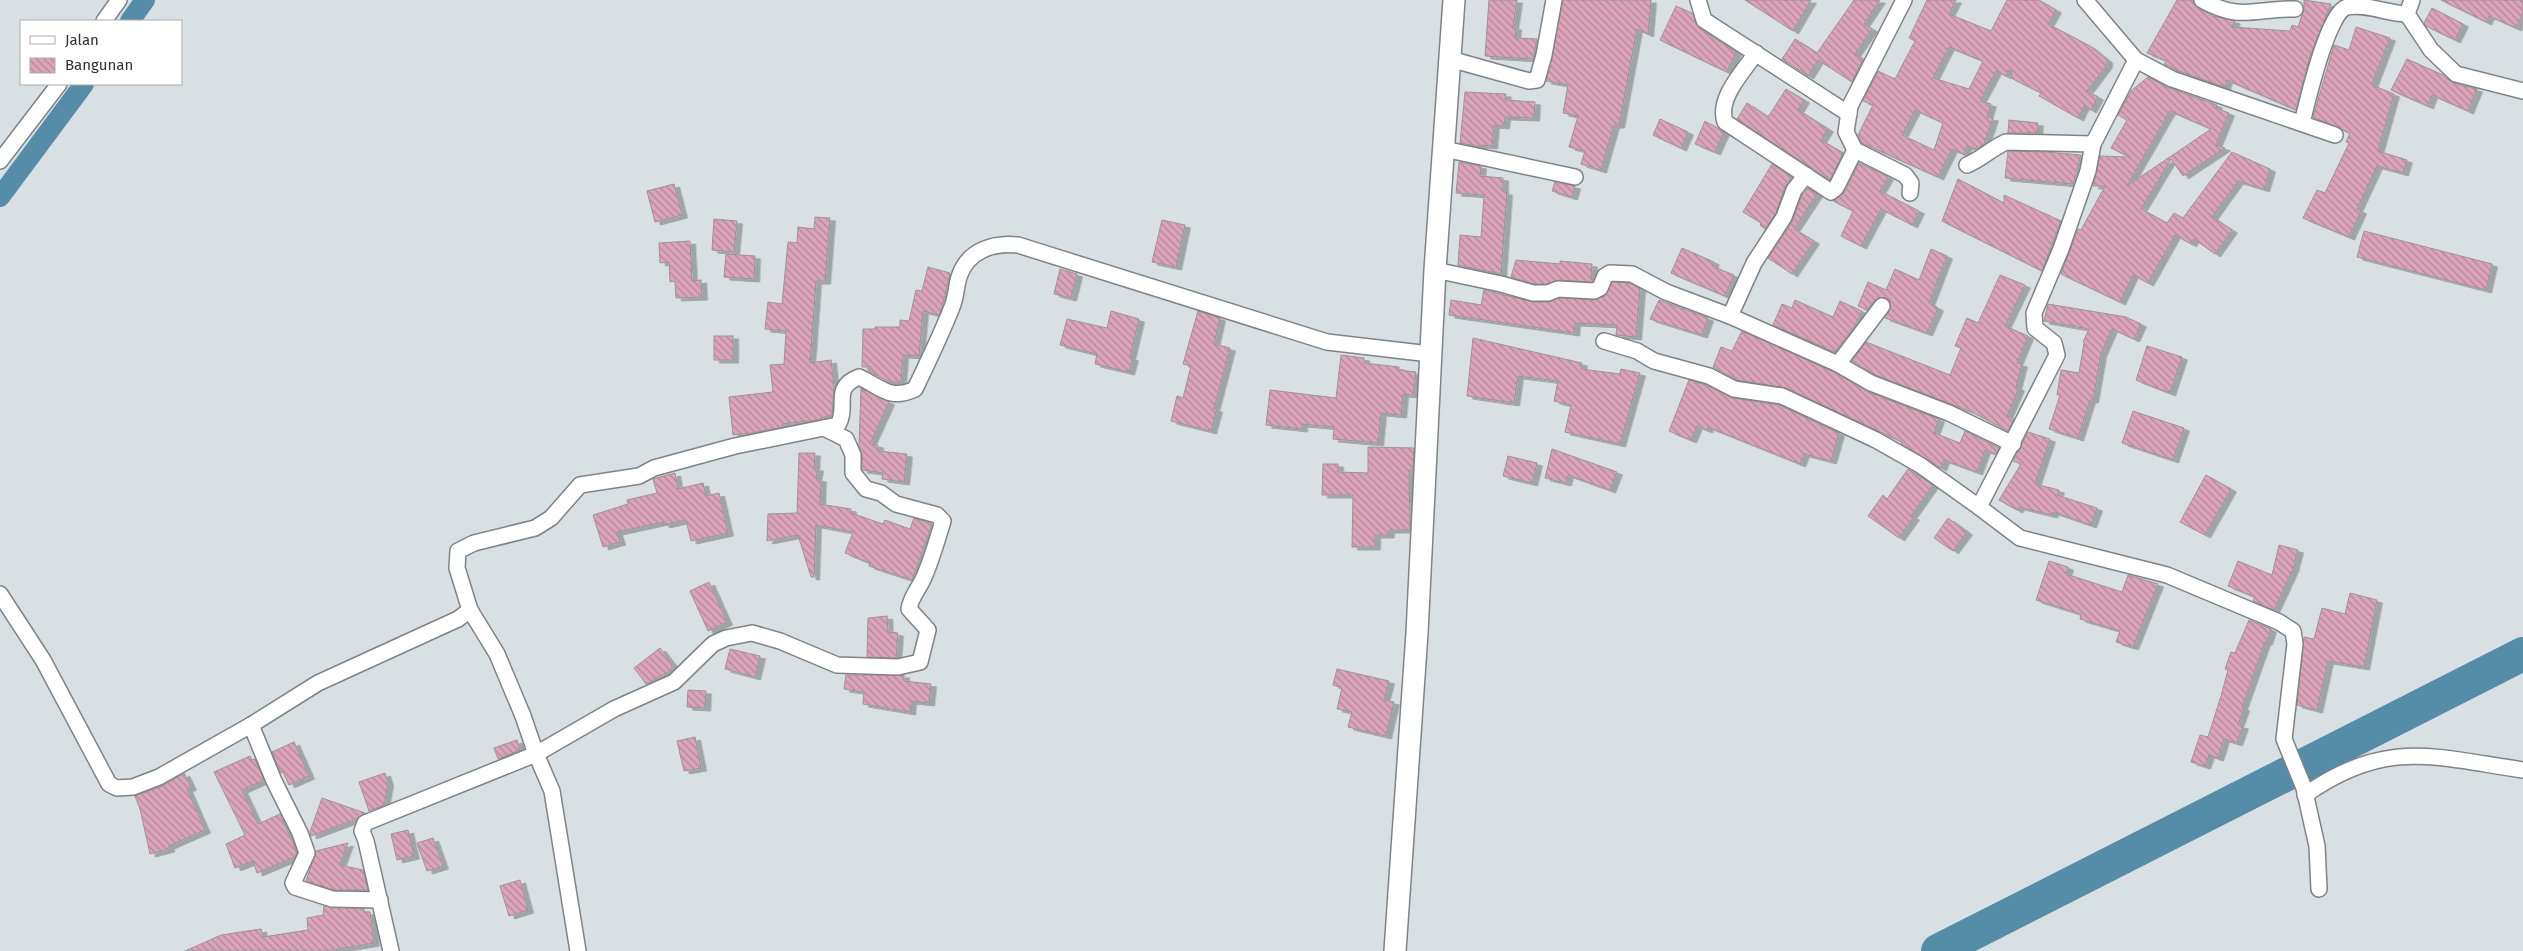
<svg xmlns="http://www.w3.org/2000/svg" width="2523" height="951" font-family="'Fira Sans',sans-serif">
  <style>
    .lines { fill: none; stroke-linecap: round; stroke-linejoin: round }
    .canal { stroke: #558ca8; stroke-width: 20 }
    .river { stroke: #558ca8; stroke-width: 34 }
    .building { fill: url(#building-back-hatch); stroke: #9a9496; fill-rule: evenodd; filter: url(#shadow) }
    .street-casing { stroke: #7e8387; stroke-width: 18 }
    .secondary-casing { stroke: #7e8387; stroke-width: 24 }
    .street { stroke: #fff; stroke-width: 15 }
    .secondary { stroke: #fff; stroke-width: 21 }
  </style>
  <defs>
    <pattern id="building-back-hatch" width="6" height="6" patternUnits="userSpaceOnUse" patternTransform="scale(1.25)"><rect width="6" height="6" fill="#dca4b9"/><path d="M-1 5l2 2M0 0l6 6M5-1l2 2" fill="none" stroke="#b38697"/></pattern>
    <filter id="shadow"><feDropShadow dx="5.5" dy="3" stdDeviation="0" flood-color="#0004"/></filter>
  </defs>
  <rect width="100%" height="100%" fill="#d9e0e3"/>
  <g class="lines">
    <g class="canal">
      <path d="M 130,21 L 145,0"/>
      <path d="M 0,197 L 84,84"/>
    </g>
    <path class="river" d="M 1938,951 L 2523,654"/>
  </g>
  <g class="building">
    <path d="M 1489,0 L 1517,0 L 1513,27 L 1516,27 L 1515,38 L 1537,39 L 1533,59 L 1485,56 Z"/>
    <path d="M 1563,0 L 1651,0 L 1648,34 L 1637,29 L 1619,125 L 1614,125 L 1601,170 L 1581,164 L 1585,151 L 1569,147 L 1578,116 L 1563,113 L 1568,85 L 1546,81 Z"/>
    <path d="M 1745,0 L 1811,0 L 1793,31 Z"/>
    <path d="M 1854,0 L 1880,0 L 1864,24 L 1872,29 L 1855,54 L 1863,59 L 1852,82 L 1818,60 L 1808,76 L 1782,59 L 1795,39 L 1817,53 Z"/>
    <path d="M 1927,0 L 1956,0 L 1949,14 L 1991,31 L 2007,0 L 2039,0 L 2056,10 L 2048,24 L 2090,46 L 2107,60 L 2107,65 L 2087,91 L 2098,97 L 2091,110 L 2084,106 L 2078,118 L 2039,96 L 2041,93 L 2011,78 L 2012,71 L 2008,70 L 2006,76 L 1996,71 L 1980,101 L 1991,104 L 1987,117 L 1993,118 L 1984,144 L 1976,149 L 1967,146 L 1963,154 L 1952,149 L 1938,177 L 1862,143 L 1858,135 L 1873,105 L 1863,101 L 1878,71 L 1895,79 L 1915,41 L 1909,38 ZM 1949,47 L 1983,61 L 1969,89 L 1933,78 ZM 1915,110 L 1943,123 L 1934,150 L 1902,135 Z"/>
    <path d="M 2177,0 L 2193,0 L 2198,8 L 2213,16 L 2235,21 L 2232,27 L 2290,31 L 2292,25 L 2298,27 L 2304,9 L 2304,0 L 2331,4 L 2310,56 L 2296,110 L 2227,80 L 2225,87 L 2176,70 L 2164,64 L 2167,61 L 2147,53 Z"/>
    <path d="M 2441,0 L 2523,0 L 2523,13 L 2516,28 L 2489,16 L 2486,22 Z"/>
    <path d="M 1676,6 L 1692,13 L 1699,28 L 1736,52 L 1727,72 L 1660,40 Z"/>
    <path d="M 2432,8 L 2463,24 L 2455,40 L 2426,26 L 2424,23 Z"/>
    <path d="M 2356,27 L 2390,38 L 2372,85 L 2394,94 L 2378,151 L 2407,160 L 2403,173 L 2377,166 L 2357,209 L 2361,211 L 2349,237 L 2303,218 L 2317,190 L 2325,193 L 2349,143 L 2346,142 L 2350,133 L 2313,117 L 2334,45 L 2349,50 Z"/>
    <path d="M 2407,59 L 2443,75 L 2453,83 L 2477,89 L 2468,111 L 2432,95 L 2428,106 L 2391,90 Z"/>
    <path d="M 2148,77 L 2169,88 L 2217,105 L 2216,108 L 2229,113 L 2216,145 L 2225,148 L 2183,176 L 2171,159 L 2141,209 L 2167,223 L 2174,213 L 2183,218 L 2232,152 L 2270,169 L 2264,189 L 2238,181 L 2212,217 L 2232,230 L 2215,254 L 2194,239 L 2191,244 L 2175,235 L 2148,283 L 2133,275 L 2120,302 L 2061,274 L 2078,229 L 2081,230 L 2105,186 L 2093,186 L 2100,156 L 2130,157 L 2111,148 L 2127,120 L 2118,115 L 2131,91 ZM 2170,111 L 2211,129 L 2127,186 L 2143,158 Z"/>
    <path d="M 1786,89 L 1804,100 L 1798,110 L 1828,129 L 1821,140 L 1843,153 L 1830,180 L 1737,119 L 1747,103 L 1768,117 Z"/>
    <path d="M 1465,92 L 1506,94 L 1505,100 L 1535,102 L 1534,118 L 1505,117 L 1504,126 L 1494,125 L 1492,146 L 1482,145 L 1482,147 L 1460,143 Z"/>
    <path d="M 1660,119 L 1688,132 L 1681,148 L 1653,135 Z"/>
    <path d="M 2009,120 L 2038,123 L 2037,133 L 2008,133 Z"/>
    <path d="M 1705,121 L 1724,132 L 1715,152 L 1695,144 Z"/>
    <path d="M 2008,151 L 2046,152 L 2081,155 L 2073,184 L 2005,178 Z"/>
    <path d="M 1459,162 L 1481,166 L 1480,176 L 1503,178 L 1503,192 L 1507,192 L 1501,274 L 1458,265 L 1460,235 L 1481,237 L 1484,195 L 1456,193 Z"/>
    <path d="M 1859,163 L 1888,177 L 1880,191 L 1919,211 L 1912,225 L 1881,209 L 1861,246 L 1841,236 L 1853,211 L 1833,201 L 1844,193 Z"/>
    <path d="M 1772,164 L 1792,177 L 1785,186 L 1776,213 L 1765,229 L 1760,225 L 1761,223 L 1743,212 Z"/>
    <path d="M 1958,179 L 2004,203 L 2004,195 L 2061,221 L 2042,271 L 1942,221 Z"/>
    <path d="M 1555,182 L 1575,186 L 1572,197 L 1552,191 Z"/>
    <path d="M 674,184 L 682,215 L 655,222 L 647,191 Z"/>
    <path d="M 1808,188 L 1817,194 L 1794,229 L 1814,241 L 1792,274 L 1768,258 L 1792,222 L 1802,195 Z"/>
    <path d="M 815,217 L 830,218 L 825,281 L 816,281 L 810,363 L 831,360 L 834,388 L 832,415 L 816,420 L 782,424 L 783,427 L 752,433 L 733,435 L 729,397 L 773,392 L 770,365 L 784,364 L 786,331 L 765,329 L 768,302 L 782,304 L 788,242 L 797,243 L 798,227 L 814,229 Z"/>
    <path d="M 714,219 L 737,221 L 734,252 L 712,250 Z"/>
    <path d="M 1162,220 L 1185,225 L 1176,267 L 1152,262 Z"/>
    <path d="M 2364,231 L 2492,264 L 2486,290 L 2357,257 Z"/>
    <path d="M 690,241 L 692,281 L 701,280 L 702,297 L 676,298 L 675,281 L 670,282 L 669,262 L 660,263 L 659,243 Z"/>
    <path d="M 1682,248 L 1714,262 L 1712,266 L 1734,275 L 1725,296 L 1671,273 Z"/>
    <path d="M 1931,249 L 1947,256 L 1929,303 L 1938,308 L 1927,333 L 1885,318 L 1891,307 L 1890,302 L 1884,297 L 1875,300 L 1867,310 L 1858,306 L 1868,282 L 1886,290 L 1895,269 L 1919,280 Z"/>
    <path d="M 726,254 L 755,256 L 754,279 L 724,277 Z"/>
    <path d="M 1516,260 L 1560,264 L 1560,261 L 1592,264 L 1591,278 L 1594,278 L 1592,282 L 1559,280 L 1546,284 L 1534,284 L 1511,277 Z"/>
    <path d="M 928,267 L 950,273 L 942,307 L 939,315 L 923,311 L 919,356 L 903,355 L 901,382 L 889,382 L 869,371 L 871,367 L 862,367 L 863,329 L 875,329 L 875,327 L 900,327 L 900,320 L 909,321 L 916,290 L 922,291 Z"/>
    <path d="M 1060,269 L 1077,274 L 1071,298 L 1054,294 Z"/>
    <path d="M 2000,275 L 2025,285 L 2005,326 L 2028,336 L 2017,363 L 2022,364 L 2016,387 L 2019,388 L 2007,416 L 2014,419 L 2008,431 L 1972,412 L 1875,375 L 1852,361 L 1866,342 L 1950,375 L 1961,348 L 1955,346 L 1967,318 L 1978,323 Z"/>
    <path d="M 1612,282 L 1629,283 L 1640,289 L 1636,337 L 1616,335 L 1617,325 L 1575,323 L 1574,333 L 1449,315 L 1451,300 L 1481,305 L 1484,290 L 1533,302 L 1548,302 L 1560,298 L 1593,300 L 1605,296 Z"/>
    <path d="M 1659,300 L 1708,318 L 1702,335 L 1650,319 Z"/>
    <path d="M 1795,300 L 1833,317 L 1840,301 L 1862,311 L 1855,326 L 1835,352 L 1773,325 L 1782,304 L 1792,308 Z"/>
    <path d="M 2048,304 L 2126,317 L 2141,324 L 2134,339 L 2112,329 L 2101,354 L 2093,400 L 2090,400 L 2078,438 L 2049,429 L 2060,395 L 2057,395 L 2061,370 L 2079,373 L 2084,343 L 2083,342 L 2089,329 L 2044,321 Z"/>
    <path d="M 1111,311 L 1139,319 L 1130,357 L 1133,358 L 1129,372 L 1095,364 L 1097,354 L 1060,345 L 1067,319 L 1107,328 Z"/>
    <path d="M 1198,311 L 1220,318 L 1214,344 L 1230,348 L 1214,409 L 1217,409 L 1211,431 L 1171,421 L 1177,396 L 1183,398 L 1191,366 L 1183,364 Z"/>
    <path d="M 1742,331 L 1834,372 L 1868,392 L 1939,419 L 1934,433 L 1960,443 L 1965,431 L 1999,448 L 1996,454 L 1985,450 L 1977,472 L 1944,460 L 1941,468 L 1901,444 L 1902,442 L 1786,388 L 1737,380 L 1713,367 L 1721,347 L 1732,351 Z"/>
    <rect x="714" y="336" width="19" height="24"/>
    <path d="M 1473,338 L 1582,363 L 1581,369 L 1620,374 L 1621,369 L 1640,373 L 1620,444 L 1565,432 L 1571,405 L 1554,401 L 1558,381 L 1518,376 L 1514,403 L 1467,396 Z"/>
    <path d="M 2147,346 L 2182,357 L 2170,393 L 2136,380 Z"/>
    <path d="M 1341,355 L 1364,358 L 1364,363 L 1399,367 L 1399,370 L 1416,372 L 1413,395 L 1403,394 L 1401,415 L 1381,413 L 1378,443 L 1333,439 L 1334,427 L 1302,424 L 1302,429 L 1266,425 L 1270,390 L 1336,398 Z"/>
    <path d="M 1689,380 L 1706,385 L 1732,398 L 1779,405 L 1839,433 L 1831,461 L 1804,454 L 1800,464 L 1708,427 L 1707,430 L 1697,426 L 1691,440 L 1669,431 Z"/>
    <path d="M 861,388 L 889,402 L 870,444 L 878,445 L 878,451 L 907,454 L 904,482 L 882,479 L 883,473 L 862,470 L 862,455 L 859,446 Z"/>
    <path d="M 2133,411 L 2184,428 L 2173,460 L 2122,443 Z"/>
    <path d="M 2028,432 L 2050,439 L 2035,484 L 2059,490 L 2057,495 L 2097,508 L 2091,525 L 2053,512 L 2052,515 L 2019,507 L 2017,510 L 1999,500 L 2021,464 L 2013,461 Z"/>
    <path d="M 1368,447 L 1414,448 L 1413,470 L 1409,470 L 1410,530 L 1389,530 L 1389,535 L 1375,535 L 1375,547 L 1352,547 L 1353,495 L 1322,495 L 1323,464 L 1338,464 L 1338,472 L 1368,473 Z"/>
    <path d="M 1552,449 L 1617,472 L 1610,490 L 1568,475 L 1566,483 L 1545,478 Z"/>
    <path d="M 799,453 L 815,453 L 814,468 L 818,468 L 816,478 L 821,479 L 820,504 L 851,509 L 851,513 L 883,524 L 885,520 L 910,529 L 914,518 L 932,524 L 912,580 L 869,566 L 870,563 L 845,553 L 853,532 L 816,525 L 814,577 L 811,577 L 798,535 L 767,541 L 768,514 L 797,513 Z"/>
    <path d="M 1508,456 L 1537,463 L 1532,483 L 1503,476 Z"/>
    <path d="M 1908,469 L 1933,485 L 1911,516 L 1914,517 L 1899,538 L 1868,516 L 1883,495 L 1887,499 Z"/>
    <path d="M 675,473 L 678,489 L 703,483 L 706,496 L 719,493 L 728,533 L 691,541 L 686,520 L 664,525 L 663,522 L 617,532 L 620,542 L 603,547 L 593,515 L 628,504 L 627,500 L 657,493 L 653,479 Z"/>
    <path d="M 2206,475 L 2231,489 L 2205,535 L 2180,522 Z"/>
    <path d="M 1948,518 L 1967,532 L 1953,551 L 1934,538 Z"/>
    <path d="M 2279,545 L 2298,550 L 2293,569 L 2274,610 L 2253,601 L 2255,597 L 2228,586 L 2238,561 L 2272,575 Z"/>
    <path d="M 2049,561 L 2068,567 L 2066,574 L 2122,592 L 2128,575 L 2158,584 L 2133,647 L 2116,642 L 2120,631 L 2080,619 L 2081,614 L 2036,600 Z"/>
    <path d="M 709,582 L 727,622 L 708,631 L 690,591 Z"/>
    <path d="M 2350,593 L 2377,600 L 2364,667 L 2328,661 L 2317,710 L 2297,705 L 2304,637 L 2314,639 L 2322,608 L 2345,614 Z"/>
    <path d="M 887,616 L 888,632 L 898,633 L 896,658 L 867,657 L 868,618 Z"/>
    <path d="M 2249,620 L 2271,629 L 2267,642 L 2265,642 L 2242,707 L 2244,708 L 2238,725 L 2243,726 L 2237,743 L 2224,739 L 2218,758 L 2209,755 L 2205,766 L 2191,762 L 2200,735 L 2208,737 L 2221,696 L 2228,670 L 2225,669 L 2231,652 L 2235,653 Z"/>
    <path d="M 660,648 L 672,664 L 672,670 L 646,684 L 634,668 Z"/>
    <path d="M 730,649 L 760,656 L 755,677 L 725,669 Z"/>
    <path d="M 1337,669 L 1389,681 L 1384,700 L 1394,702 L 1386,736 L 1348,727 L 1352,712 L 1337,709 L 1342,688 L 1333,685 Z"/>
    <path d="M 846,675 L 904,675 L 904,681 L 931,684 L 929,703 L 911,701 L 910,712 L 863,704 L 864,692 L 844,689 Z"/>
    <path d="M 688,690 L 706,691 L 705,708 L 687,707 Z"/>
    <path d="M 695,737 L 701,768 L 684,771 L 677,741 Z"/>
    <path d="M 517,740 L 520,750 L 498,759 L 494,748 Z"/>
    <path d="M 294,742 L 309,776 L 289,785 L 283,772 L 281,773 L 272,752 Z"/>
    <path d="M 250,756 L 252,760 L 255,759 L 264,780 L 242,790 L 258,824 L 280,814 L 297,852 L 295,857 L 257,873 L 253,861 L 235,868 L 226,844 L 245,835 L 214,772 Z"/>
    <path d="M 184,773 L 191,787 L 187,789 L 205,830 L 169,846 L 169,849 L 150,854 L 140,809 L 135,796 L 162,786 Z"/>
    <path d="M 385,773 L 388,783 L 384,805 L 369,811 L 359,782 Z"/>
    <path d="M 322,798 L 365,813 L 356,819 L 311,836 L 310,832 Z"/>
    <path d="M 408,830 L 414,856 L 397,860 L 391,834 Z"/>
    <path d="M 433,838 L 443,866 L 427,871 L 417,843 Z"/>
    <path d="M 348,843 L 340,865 L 363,870 L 368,890 L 334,890 L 306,881 L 316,851 Z"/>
    <path d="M 520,880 L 528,910 L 509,916 L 500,886 Z"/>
    <path d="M 324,906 L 364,909 L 364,912 L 370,912 L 374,943 L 327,951 L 185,951 L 221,935 L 261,929 L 263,937 L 308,930 L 307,918 L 323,915 Z"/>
  </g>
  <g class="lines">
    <g class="street-casing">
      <g id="street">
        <path d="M 1698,0 L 1704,20 L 1849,114"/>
        <path d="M 2085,0 L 2136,60 L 2172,79 L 2335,135"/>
        <path d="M 2202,0 C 2241,22 2256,8 2295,9"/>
        <path d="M 2407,14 L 2431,50 L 2456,74 L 2523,91"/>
        <path d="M 104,21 L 119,0"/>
        <path d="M 1756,53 C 1743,72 1717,98 1725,122 L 1831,192 L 1836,188 L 1855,150 L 1846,132 L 1850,106 L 1904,0"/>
        <path d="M 1450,59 L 1529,81 L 1537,80 L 1544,55 L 1554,0"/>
        <path d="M 2136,60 L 2093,144 L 2088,171 L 2061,249 L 2034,313 L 2035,328 L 2054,343 L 2057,355 L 1979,507 L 2020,538 L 2167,575 L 2279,622 L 2293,631 L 2295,644 L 2284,739 L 2304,788 L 2317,846 L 2319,889"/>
        <path d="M 2302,123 C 2307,103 2328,11 2347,7 C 2366,3 2388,14 2407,14 L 2412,0"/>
        <path d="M 1444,149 L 1575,177"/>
        <path d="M 1855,150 L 1905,175 L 1911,183 L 1910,193"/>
        <path d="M 0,161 L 59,84"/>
        <path d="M 1967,165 C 1982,159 1992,148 2006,142 L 2093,144"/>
        <path d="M 1435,270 L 1501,284 L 1533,293 L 1548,293 L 1558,289 L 1594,291 L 1600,288 L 1605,276 L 1610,273 L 1632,274 L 1666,292 L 1730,316 L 1838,364 L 1871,383 L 1949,413 L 2013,444"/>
        <path d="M 1730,316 L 1754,263 L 1784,217 L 1794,190 L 1806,175"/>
        <path d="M 1604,341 L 1637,351 L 1654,361 L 1709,376 L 1734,389 L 1782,396 L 1876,440 L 1920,465 L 1979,507"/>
        <path d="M 1838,364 L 1882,306"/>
        <path d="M 0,594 L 43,660 L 109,784 L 117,788 L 133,787 L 159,777 L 251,725 L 318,683 L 458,619 L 470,610 L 497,654 L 523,716 L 536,754 L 552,791 L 578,951"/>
        <path d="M 470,610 L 457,568 L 458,551 L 474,543 L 535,528 L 551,518 L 580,485 L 639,476 L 654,468 L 735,446 L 838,425 C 849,406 831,388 859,377 C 881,387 890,401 915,389 C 928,362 941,335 952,307 C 956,298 956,287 959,277 C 967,251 993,242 1018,245 L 1327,342 L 1430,354"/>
        <path d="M 251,725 L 274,781 L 300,833 L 307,853 L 293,883 L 295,887 L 332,899 L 380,900"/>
        <path d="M 2305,795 C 2386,738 2433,757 2523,770"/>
        <path d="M 391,951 L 366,841 L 362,831 L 365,823 L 536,754 L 614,709 L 674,682 L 713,644 L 726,638 L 752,633 L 780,641 L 837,665 L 898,667 L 920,662 L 928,630 L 909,609 C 911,596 919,589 924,577 C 932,559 937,540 943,521 L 937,515 L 896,504 L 881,493 L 866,489 L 853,473 L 853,455 L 846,439 L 824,428"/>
      </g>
    </g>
    <g class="secondary-casing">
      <path id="secondary" d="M 1395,951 L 1417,633 L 1435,270 L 1454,0"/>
    </g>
    <use href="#street" class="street"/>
    <use href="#secondary" class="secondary"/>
  </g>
  <rect x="20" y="20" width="162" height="65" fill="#ffffff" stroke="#abacac"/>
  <rect x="30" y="36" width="25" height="8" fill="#ffffff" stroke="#abacac"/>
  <text x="65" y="45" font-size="15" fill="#2d2f30">Jalan</text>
  <rect x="30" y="58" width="25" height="15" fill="url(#building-back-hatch)" stroke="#abacac"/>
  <text x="65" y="70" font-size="15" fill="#2d2f30">Bangunan</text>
</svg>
